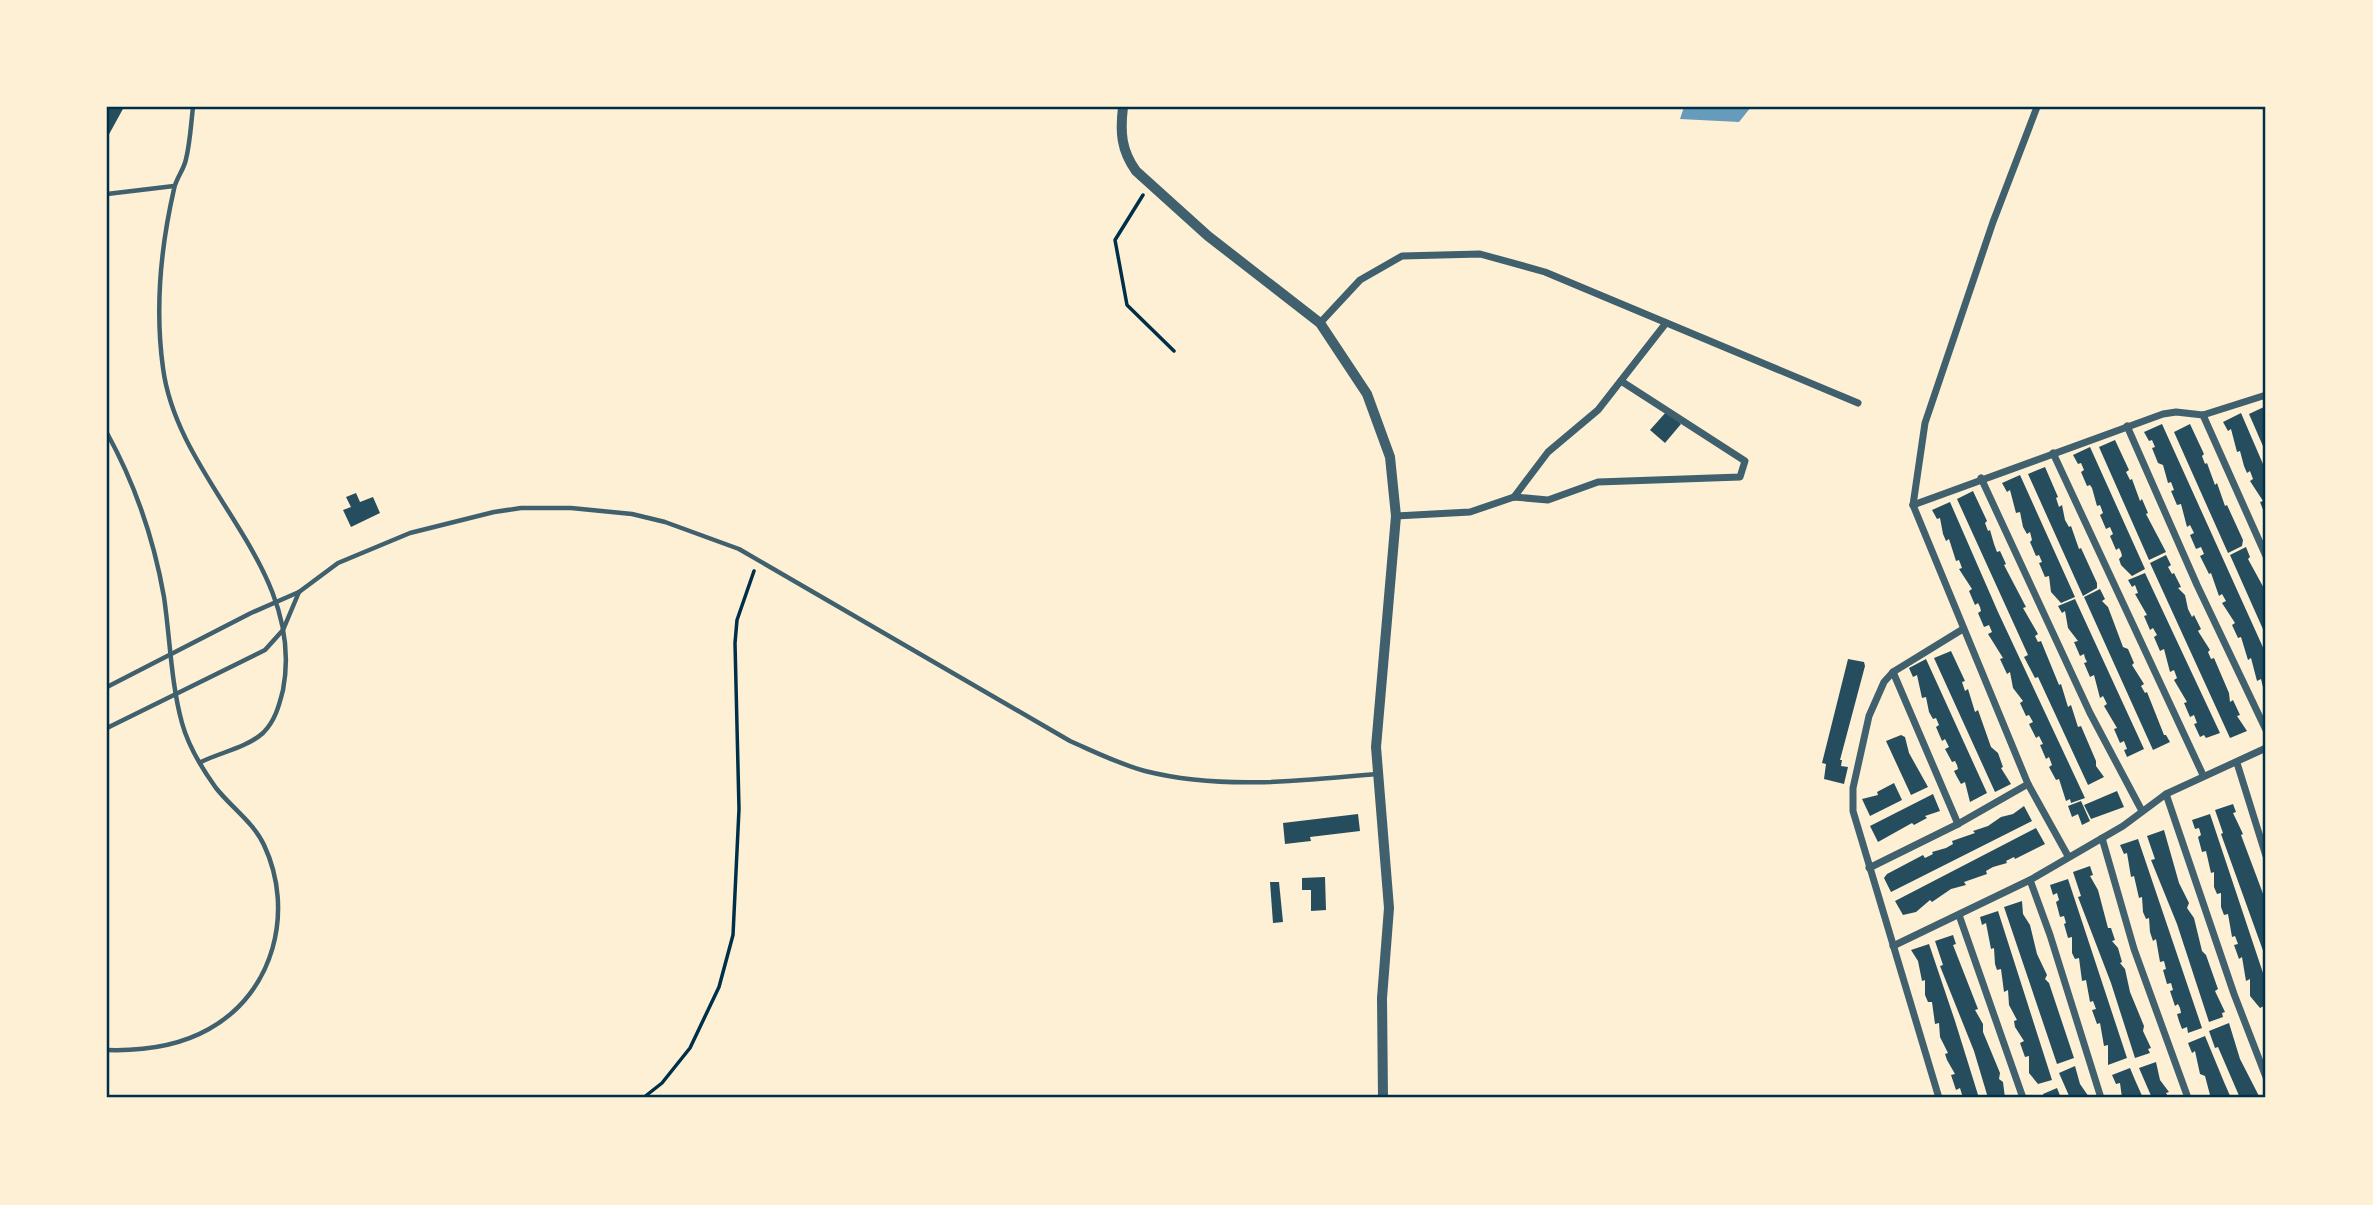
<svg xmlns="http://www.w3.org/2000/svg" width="2373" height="1205" font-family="Roboto,sans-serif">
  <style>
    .water { fill: #669bbc }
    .building { fill: #264d5e }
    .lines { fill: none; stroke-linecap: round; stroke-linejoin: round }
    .path { stroke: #003049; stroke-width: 3.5 }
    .service { stroke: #3f606c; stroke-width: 4.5 }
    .minor { stroke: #3f606c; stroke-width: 7 }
    .tertiary { stroke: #3f606c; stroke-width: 10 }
    .neatline { fill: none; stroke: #003049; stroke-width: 2.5 }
  </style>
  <rect width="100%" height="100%" fill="#fdf0d5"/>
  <path class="water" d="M 1684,107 L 1751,107 L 1739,122 L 1680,119 Z"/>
  <g class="building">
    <path d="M 107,107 L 124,107 L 107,138 Z"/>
    <path d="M 2266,406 L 2266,453 L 2249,414 Z"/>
    <path d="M 1667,411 L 1681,424 L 1665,443 L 1650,430 Z"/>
    <path d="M 2241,413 L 2266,471 L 2266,517 L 2260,502 L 2263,501 L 2250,481 L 2253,479 L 2250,471 L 2247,473 L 2244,466 L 2240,451 L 2237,452 L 2231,429 L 2228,431 L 2223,422 Z"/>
    <path d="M 2162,424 L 2266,654 L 2266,700 L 2261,679 L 2257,681 L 2251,658 L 2248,660 L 2241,637 L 2238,638 L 2232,625 L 2235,623 L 2222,603 L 2226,601 L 2222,594 L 2219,596 L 2211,573 L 2209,574 L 2200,556 L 2204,554 L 2201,547 L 2196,549 L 2190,535 L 2194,533 L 2190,525 L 2187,527 L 2181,504 L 2177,505 L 2171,491 L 2174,490 L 2171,482 L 2168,483 L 2163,465 L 2158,463 L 2152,448 L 2155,447 L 2152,440 L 2149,441 L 2144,432 Z"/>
    <path d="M 2190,424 L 2204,454 L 2202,456 L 2205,464 L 2207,463 L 2215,485 L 2217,483 L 2225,506 L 2227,505 L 2243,540 L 2242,546 L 2228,553 L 2174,432 Z"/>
    <path d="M 2115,440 L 2129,470 L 2126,472 L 2130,480 L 2132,479 L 2140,501 L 2142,499 L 2148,513 L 2146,514 L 2166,552 L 2149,560 L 2099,447 Z"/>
    <path d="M 2090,447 L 2145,569 L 2132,576 L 2121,565 L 2119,559 L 2122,556 L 2121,552 L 2119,548 L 2116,550 L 2110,536 L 2113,534 L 2110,527 L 2106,529 L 2100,515 L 2103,513 L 2100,505 L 2097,506 L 2092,488 L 2090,485 L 2087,486 L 2081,472 L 2084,470 L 2081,463 L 2078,464 L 2073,455 Z"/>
    <path d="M 2045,467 L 2058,497 L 2056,498 L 2059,507 L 2062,505 L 2065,520 L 2069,527 L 2071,526 L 2079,549 L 2081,548 L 2097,583 L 2097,588 L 2083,596 L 2028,474 Z"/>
    <path d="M 2020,475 L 2075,597 L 2061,603 L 2051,592 L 2049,576 L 2045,577 L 2039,563 L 2042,562 L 2039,555 L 2036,556 L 2030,542 L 2032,540 L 2030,532 L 2027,534 L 2023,527 L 2020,512 L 2016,513 L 2010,490 L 2007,492 L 2002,483 Z"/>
    <path d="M 1973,491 L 1987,521 L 1985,523 L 1988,531 L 1990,530 L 1994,544 L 1997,552 L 2000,551 L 2006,564 L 2004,565 L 2026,607 L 2023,608 L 2038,634 L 2035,636 L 2038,642 L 2041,641 L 2059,685 L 2061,684 L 2068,707 L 2071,705 L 2078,727 L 2081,726 L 2096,761 L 2096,766 L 2104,777 L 2088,785 L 2038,677 L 2035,678 L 2024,657 L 2028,655 L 1957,499 Z"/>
    <path d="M 356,493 L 360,502 L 373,497 L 380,513 L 351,527 L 343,510 L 351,507 L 346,497 Z"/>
    <path d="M 1950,502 L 1998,612 L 2085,798 L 2071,803 L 2070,799 L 2066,801 L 2059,779 L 2056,780 L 2049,767 L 2052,765 L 2049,757 L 2046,759 L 2040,745 L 2043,744 L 2039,736 L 2036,738 L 2029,724 L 2033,722 L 2029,715 L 2026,716 L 2020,703 L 2023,701 L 2013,688 L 2010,672 L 2007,674 L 2000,659 L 2003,658 L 1988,634 L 1992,632 L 1989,625 L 1984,627 L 1978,613 L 1981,611 L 1980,607 L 1978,603 L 1975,605 L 1969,591 L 1972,589 L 1959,569 L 1962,568 L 1959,560 L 1956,561 L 1949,539 L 1946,541 L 1943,534 L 1940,518 L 1937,519 L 1932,510 Z"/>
    <path d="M 2246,547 L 2250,557 L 2248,559 L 2266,592 L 2266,636 L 2230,555 Z"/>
    <path d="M 2166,555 L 2171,565 L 2168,567 L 2172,574 L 2174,573 L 2181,587 L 2178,588 L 2185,595 L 2188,609 L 2192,617 L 2194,615 L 2201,629 L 2198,631 L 2210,650 L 2208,652 L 2211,659 L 2214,658 L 2229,693 L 2230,702 L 2233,700 L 2240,715 L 2237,716 L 2247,731 L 2230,738 L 2150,563 Z"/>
    <path d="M 2145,573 L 2220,733 L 2206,738 L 2204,735 L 2200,737 L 2194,724 L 2197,723 L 2194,715 L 2190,717 L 2184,703 L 2187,702 L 2174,680 L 2177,678 L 2174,670 L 2170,672 L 2164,649 L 2160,651 L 2154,637 L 2157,635 L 2153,628 L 2150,630 L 2144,616 L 2147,615 L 2135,594 L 2138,593 L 2135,585 L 2132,587 L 2128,580 Z"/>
    <path d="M 2100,589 L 2105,599 L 2102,601 L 2108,607 L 2123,647 L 2128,649 L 2134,663 L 2132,665 L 2144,684 L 2141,686 L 2145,693 L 2147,692 L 2164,735 L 2166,735 L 2170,742 L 2153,750 L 2084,597 Z"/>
    <path d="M 2075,599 L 2144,749 L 2127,757 L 2124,750 L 2127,749 L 2124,741 L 2120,743 L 2114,729 L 2117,728 L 2104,706 L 2107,704 L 2103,696 L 2100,698 L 2094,675 L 2090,677 L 2084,663 L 2087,662 L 2085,658 L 2084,654 L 2080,656 L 2074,642 L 2078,641 L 2068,628 L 2065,611 L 2062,613 L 2058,606 Z"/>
    <path d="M 1951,651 L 1965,681 L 1962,682 L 1965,691 L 1968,689 L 1975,712 L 1978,710 L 1991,747 L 1998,753 L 2003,767 L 2001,768 L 2011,784 L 1995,792 L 1934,658 Z"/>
    <path d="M 1848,659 L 1864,662 L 1865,666 L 1840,760 L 1842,760 L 1841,766 L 1848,767 L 1844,784 L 1824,779 L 1826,764 L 1822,763 Z"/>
    <path d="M 1926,659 L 1987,793 L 1970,802 L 1965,782 L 1961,784 L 1957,777 L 1954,771 L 1958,769 L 1957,765 L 1955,761 L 1952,762 L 1945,749 L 1949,747 L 1945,739 L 1942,741 L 1936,727 L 1939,725 L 1936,718 L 1933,719 L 1929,712 L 1926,697 L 1922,698 L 1917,675 L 1913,677 L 1909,668 Z"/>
    <path d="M 1901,735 L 1905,737 L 1909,753 L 1928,787 L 1911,795 L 1886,741 Z"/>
    <path d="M 1894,783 L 1902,800 L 1870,816 L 1862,799 L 1878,795 L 1877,792 Z"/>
    <path d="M 2117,791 L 2124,807 L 2091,819 L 2084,805 Z"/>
    <path d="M 1933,794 L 1940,811 L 1925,816 L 1927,818 L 1914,825 L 1912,823 L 1878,842 L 1870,826 Z"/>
    <path d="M 2081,801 L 2090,821 L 2082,825 L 2078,814 L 2072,817 L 2068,806 Z"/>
    <path d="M 2233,804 L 2236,812 L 2233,813 L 2243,834 L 2241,835 L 2265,899 L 2266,959 L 2221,834 L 2223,833 L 2215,810 Z"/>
    <path d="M 2024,806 L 2032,821 L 1891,892 L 1884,878 L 1887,874 L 1923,855 L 1925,858 L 1933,854 L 1932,852 L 1946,848 L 1953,844 L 1952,841 L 1975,833 L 1973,831 L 1988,826 L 2001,817 L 2013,814 Z"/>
    <path d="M 1358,814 L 1360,831 L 1310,837 L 1311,841 L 1285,844 L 1283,823 Z"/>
    <path d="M 2210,814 L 2266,982 L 2266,1005 L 2260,1008 L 2250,996 L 2250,979 L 2246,981 L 2242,957 L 2239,959 L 2234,945 L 2238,944 L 2235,936 L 2232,937 L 2228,914 L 2224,915 L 2221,907 L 2221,893 L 2217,894 L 2214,887 L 2214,872 L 2211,873 L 2206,851 L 2202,852 L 2198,837 L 2201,835 L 2199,828 L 2195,829 L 2192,820 Z"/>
    <path d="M 2036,828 L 2045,844 L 2015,859 L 2014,857 L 2006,861 L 2007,863 L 1993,867 L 1986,871 L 1987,874 L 1964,882 L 1966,885 L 1951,889 L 1932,902 L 1930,900 L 1916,912 L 1903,915 L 1895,901 Z"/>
    <path d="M 2164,830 L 2179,883 L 2189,903 L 2187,908 L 2194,918 L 2202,951 L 2206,955 L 2218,989 L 2215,991 L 2225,1012 L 2222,1013 L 2223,1017 L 2209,1022 L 2177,924 L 2151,860 L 2155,859 L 2147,836 Z"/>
    <path d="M 2138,839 L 2202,1028 L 2188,1033 L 2187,1027 L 2182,1029 L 2179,1021 L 2177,1014 L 2181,1013 L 2180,1008 L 2178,1004 L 2175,1006 L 2170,991 L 2173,990 L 2171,983 L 2167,984 L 2163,970 L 2166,969 L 2164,961 L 2160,962 L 2156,939 L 2153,941 L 2150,932 L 2149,918 L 2146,919 L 2143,912 L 2142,897 L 2139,898 L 2134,876 L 2131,877 L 2127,853 L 2124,854 L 2120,845 Z"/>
    <path d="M 2090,866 L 2093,875 L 2090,876 L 2098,890 L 2108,928 L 2111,928 L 2115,940 L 2112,941 L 2118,948 L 2122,962 L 2120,963 L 2125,969 L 2130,992 L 2144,1026 L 2143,1031 L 2151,1048 L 2148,1049 L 2150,1053 L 2135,1058 L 2111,983 L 2078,897 L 2081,896 L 2073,872 Z"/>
    <path d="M 1325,877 L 1326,910 L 1311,911 L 1311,890 L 1302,890 L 1302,878 Z"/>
    <path d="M 2068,879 L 2127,1058 L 2108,1065 L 2108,1045 L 2104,1046 L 2100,1023 L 2097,1024 L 2092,1010 L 2096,1009 L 2093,1001 L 2090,1002 L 2086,980 L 2082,981 L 2079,958 L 2075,959 L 2072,953 L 2072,937 L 2068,938 L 2064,924 L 2066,923 L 2064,916 L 2060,917 L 2056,902 L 2059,900 L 2057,893 L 2053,895 L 2050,885 Z"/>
    <path d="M 1270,882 L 1279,882 L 1283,922 L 1273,923 Z"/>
    <path d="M 2022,901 L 2023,914 L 2030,925 L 2037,954 L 2047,975 L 2045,979 L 2049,983 L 2074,1058 L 2057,1064 L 2004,907 Z"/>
    <path d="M 1998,911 L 2052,1080 L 2038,1084 L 2029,1073 L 2029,1056 L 2025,1057 L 2020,1043 L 2024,1041 L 2015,1027 L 2014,1021 L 2017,1020 L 2009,1005 L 2008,990 L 2004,992 L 2001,969 L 1997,970 L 1995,964 L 1994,948 L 1991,949 L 1986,923 L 1982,925 L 1980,917 Z"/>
    <path d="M 1953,935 L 1956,944 L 1953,945 L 1978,1009 L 1975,1010 L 1983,1024 L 1983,1032 L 2000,1073 L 1999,1079 L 2003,1082 L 2005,1098 L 1988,1098 L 1974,1051 L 1940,966 L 1943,965 L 1935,941 Z"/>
    <path d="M 1929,944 L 1955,1021 L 1979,1098 L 1963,1098 L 1960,1088 L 1956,1090 L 1951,1075 L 1955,1074 L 1947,1060 L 1945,1054 L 1948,1053 L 1940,1037 L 1939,1023 L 1935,1024 L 1932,1002 L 1928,1002 L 1925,995 L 1925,980 L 1922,981 L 1918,961 L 1911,950 Z"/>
    <path d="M 2229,1023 L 2240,1059 L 2260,1098 L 2240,1098 L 2218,1047 L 2215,1048 L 2209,1031 Z"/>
    <path d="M 2205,1036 L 2224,1082 L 2231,1098 L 2210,1095 L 2205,1076 L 2200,1074 L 2195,1051 L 2192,1053 L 2188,1043 Z"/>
    <path d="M 2156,1062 L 2160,1080 L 2169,1092 L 2166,1093 L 2169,1098 L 2152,1098 L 2139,1068 Z"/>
    <path d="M 2075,1066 L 2080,1084 L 2089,1097 L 2086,1098 L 2070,1098 L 2059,1073 Z"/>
    <path d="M 2130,1068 L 2135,1080 L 2143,1098 L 2122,1098 L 2120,1083 L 2116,1084 L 2112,1075 Z"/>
    <path d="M 2057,1088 L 2061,1098 L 2044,1098 L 2043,1094 Z"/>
  </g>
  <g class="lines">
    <g class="path">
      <path d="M 1143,195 L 1115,240 L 1127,305 L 1174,351"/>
      <path d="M 643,1098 L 662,1083 L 690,1048 L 719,987 L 733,935 L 739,809 L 735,643 L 737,620 L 754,571"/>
    </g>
    <g class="service">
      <path d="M 193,107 C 191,124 190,143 186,159 C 184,170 176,178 174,189 C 161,246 155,310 163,368 C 178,484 307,566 283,690 C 279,706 275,721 263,733 C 246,748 221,752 201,762"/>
      <path d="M 107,194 L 174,186"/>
      <path d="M 107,433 C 135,484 154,540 164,597 C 170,638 171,683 182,723 C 188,745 203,770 216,788 C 231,807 254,823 264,845 C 295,911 274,993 209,1029 C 179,1046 141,1051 107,1050"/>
      <path d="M 107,687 L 251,613 L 299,592 L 338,563 L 410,533 L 494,512 L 521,508 L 571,508 L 632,514 L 665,522 L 739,549 L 1070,741 C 1095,752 1119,764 1145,771 C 1220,790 1301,781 1376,774"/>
      <path d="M 107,728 L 265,650 L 283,630 L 299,592"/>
    </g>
    <g class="minor">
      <path d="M 1320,323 L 1360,280 L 1402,256 L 1480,254 L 1545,272 L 1858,403"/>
      <path d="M 2203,415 L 2266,556"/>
      <path d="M 2127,426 L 2197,585 L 2266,730"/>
      <path d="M 2053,453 L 2203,775"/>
      <path d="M 1981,478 L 2090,713 L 2142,811"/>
      <path d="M 1514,497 L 1548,452 L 1598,410 L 1666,323"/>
      <path d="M 1913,505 L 1925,423 L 1993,222 L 2037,107"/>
      <path d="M 1913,505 L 2028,784 L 2068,856"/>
      <path d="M 1913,505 L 2163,414 L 2176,412 L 2203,415 L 2266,395"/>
      <path d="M 1396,516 L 1470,512 L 1514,497 L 1548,500 L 1598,482 L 1740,477 L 1745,461 L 1621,381"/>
      <path d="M 1893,672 L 1958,824"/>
      <path d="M 2237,763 L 2266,856"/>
      <path d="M 2166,794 L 2234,994 L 2266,1077"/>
      <path d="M 2102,838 L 2134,949 L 2188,1098"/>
      <path d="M 1869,868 L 1958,824 L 2028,784"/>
      <path d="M 2030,880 L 2050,935 L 2101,1098"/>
      <path d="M 1959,915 L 2023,1098"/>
      <path d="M 1893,946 L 2030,880 L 2123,826 L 2166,794 L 2266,748"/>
      <path d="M 1939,1098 L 1853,811 L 1853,788 L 1869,716 L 1884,682 L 1893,672 L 1963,629"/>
    </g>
    <path class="tertiary" d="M 1123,107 C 1120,132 1121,150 1136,171 L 1208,236 L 1320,323 L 1367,394 L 1390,457 L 1396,516 L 1376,747 L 1389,908 L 1382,998 L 1383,1098"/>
  </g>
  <rect width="2373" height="1205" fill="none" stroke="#fdf0d5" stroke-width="217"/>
  <rect x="108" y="108" width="2156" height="988" class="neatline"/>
</svg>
